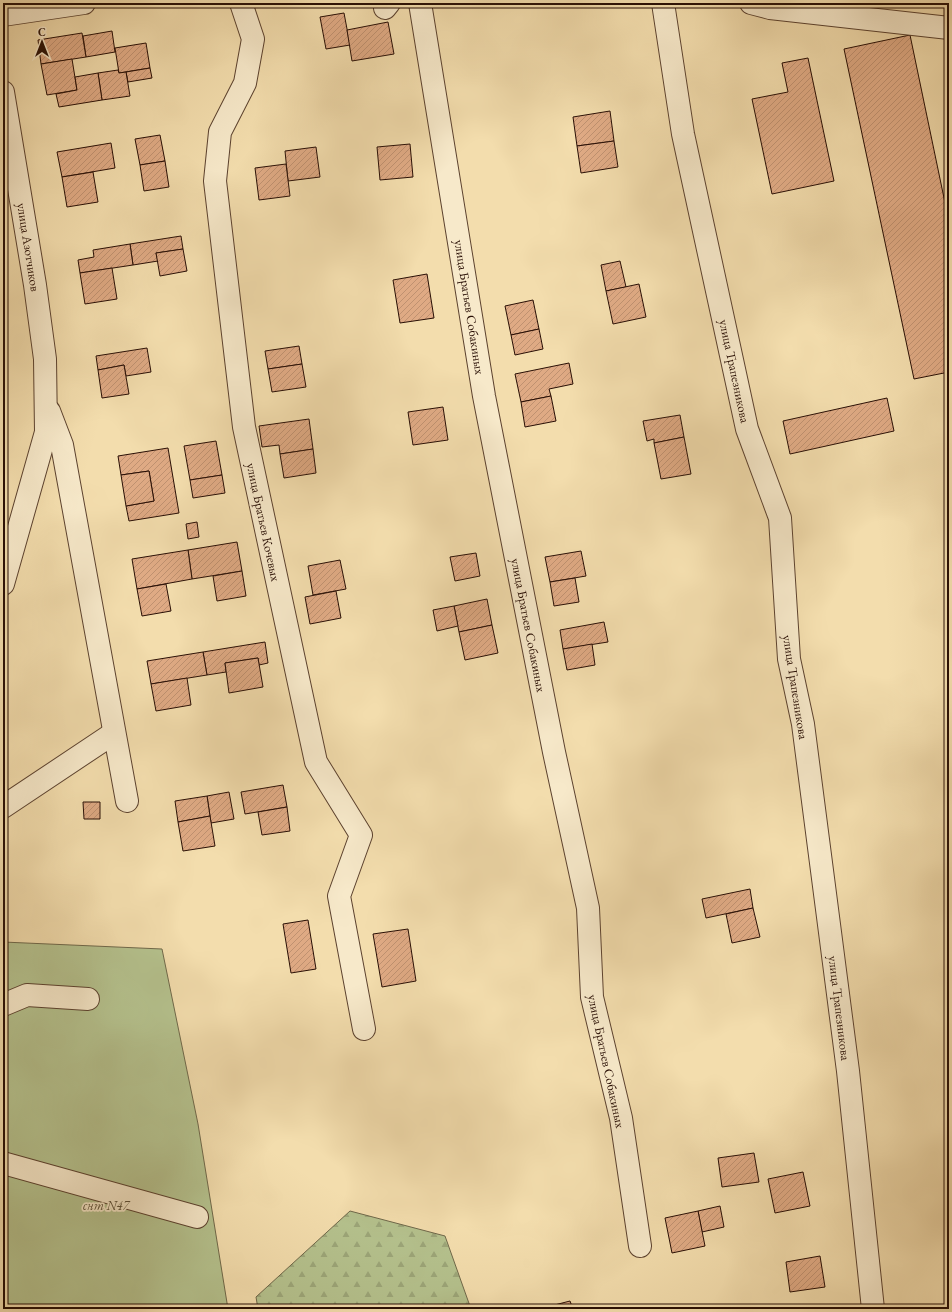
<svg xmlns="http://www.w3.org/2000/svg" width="952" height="1312" font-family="'EB Garamond',serif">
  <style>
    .forest { fill: url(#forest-firs); stroke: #6f684a }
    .green { fill: #b5c28e; stroke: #6f684a }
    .building { fill: url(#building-hatch); stroke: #290f05 }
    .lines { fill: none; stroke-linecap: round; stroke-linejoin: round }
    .minor-casing { stroke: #5c422f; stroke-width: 24 }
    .minor { stroke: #f7e9ca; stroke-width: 22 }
    .labels { text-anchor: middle; stroke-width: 3.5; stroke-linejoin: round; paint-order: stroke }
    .street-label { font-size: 13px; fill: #290f05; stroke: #f7e9ca }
    .park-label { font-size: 13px; font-style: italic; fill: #5a4e35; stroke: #f7e9ca }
  </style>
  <defs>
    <pattern id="forest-firs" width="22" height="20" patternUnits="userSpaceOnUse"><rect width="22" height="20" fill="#b5c28e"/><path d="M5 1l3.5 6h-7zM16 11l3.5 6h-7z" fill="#9ca679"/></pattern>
    <pattern id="building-hatch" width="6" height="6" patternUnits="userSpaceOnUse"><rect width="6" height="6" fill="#dfaa84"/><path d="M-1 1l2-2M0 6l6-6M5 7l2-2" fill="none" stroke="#bf9170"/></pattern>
  </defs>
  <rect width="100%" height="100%" fill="#f3ddad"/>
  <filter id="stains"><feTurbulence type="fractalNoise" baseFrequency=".005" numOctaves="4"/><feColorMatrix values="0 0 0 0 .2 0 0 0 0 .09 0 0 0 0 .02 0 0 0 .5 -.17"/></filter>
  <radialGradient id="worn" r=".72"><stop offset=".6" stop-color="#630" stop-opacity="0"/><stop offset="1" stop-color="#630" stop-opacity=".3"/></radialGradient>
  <path class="forest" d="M 350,1211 L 445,1236 L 471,1309 L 258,1309 L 256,1297 Z"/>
  <path class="green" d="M 3,942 L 162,949 L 198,1124 L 228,1309 L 3,1309 Z"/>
  <g class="building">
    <path d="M 344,13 L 350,45 L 326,49 L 320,17 Z"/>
    <path d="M 388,22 L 394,54 L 352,61 L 347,30 Z"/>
    <path d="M 112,31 L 115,52 L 86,57 L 83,36 Z"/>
    <path d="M 82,33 L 86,57 L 41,64 L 38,40 Z"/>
    <path d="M 910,35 L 949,222 L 949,372 L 914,379 L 844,49 Z"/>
    <path d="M 146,43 L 150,68 L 119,73 L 115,48 Z"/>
    <path d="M 808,58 L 834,181 L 772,194 L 752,99 L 788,92 L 782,63 Z"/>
    <path d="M 72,59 L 77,90 L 47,95 L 41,64 Z"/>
    <path d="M 150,68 L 152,78 L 128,82 L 126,72 Z"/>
    <path d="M 118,70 L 119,73 L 126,72 L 130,96 L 102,100 L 98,73 Z"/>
    <path d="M 98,73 L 102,100 L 59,107 L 56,94 L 77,90 L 75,77 Z"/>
    <path d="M 610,111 L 614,141 L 577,146 L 573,117 Z"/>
    <path d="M 160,135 L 165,161 L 140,165 L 135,139 Z"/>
    <path d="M 614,141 L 618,167 L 581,173 L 577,146 Z"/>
    <path d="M 111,143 L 115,168 L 62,177 L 57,152 Z"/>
    <path d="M 410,144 L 413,177 L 380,180 L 377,147 Z"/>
    <path d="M 316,147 L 320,177 L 288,181 L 285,151 Z"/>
    <path d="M 165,161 L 169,187 L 144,191 L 140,165 Z"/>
    <path d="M 286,164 L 290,196 L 259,200 L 255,168 Z"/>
    <path d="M 93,172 L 98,202 L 67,207 L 62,177 Z"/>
    <path d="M 181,236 L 183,249 L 156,253 L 158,261 L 133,265 L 130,244 Z"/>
    <path d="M 130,244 L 133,265 L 80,273 L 78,260 L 94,257 L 93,250 Z"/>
    <path d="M 183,249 L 187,271 L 160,276 L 156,253 Z"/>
    <path d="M 620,261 L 626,287 L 606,291 L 601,265 Z"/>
    <path d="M 112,268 L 117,299 L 85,304 L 80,273 Z"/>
    <path d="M 427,274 L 434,318 L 400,323 L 393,280 Z"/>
    <path d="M 639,284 L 646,317 L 613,324 L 606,291 Z"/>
    <path d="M 533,300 L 539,329 L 511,335 L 505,306 Z"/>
    <path d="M 539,329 L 543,349 L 515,355 L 511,335 Z"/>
    <path d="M 299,346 L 302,364 L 268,369 L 265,351 Z"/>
    <path d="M 147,348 L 151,372 L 126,376 L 124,365 L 98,370 L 96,356 Z"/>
    <path d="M 569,363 L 573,384 L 549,389 L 551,396 L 521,402 L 515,374 Z"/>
    <path d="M 302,364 L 306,387 L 272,392 L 268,369 Z"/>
    <path d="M 124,365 L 129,394 L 102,398 L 98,370 Z"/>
    <path d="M 551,396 L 556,421 L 525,427 L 521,402 Z"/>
    <path d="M 887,398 L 894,431 L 790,454 L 783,421 Z"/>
    <path d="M 443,407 L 448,440 L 413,445 L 408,412 Z"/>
    <path d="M 680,415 L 684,437 L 654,443 L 654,439 L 647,441 L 643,421 Z"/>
    <path d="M 309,419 L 313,449 L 280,454 L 279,445 L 262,447 L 259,426 Z"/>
    <path d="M 684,437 L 691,474 L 661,479 L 654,443 Z"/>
    <path d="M 216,441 L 222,475 L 190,480 L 184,446 Z"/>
    <path d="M 168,448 L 179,513 L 129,521 L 126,506 L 154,501 L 149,471 L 121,475 L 118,456 Z"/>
    <path d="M 313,449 L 316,473 L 284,478 L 280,454 Z"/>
    <path d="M 149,471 L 154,501 L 126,506 L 121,475 Z"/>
    <path d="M 222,475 L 225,493 L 193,498 L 190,480 Z"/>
    <path d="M 197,522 L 199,537 L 188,539 L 186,524 Z"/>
    <path d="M 237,542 L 242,571 L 192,579 L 188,550 Z"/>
    <path d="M 188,550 L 192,579 L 137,589 L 132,559 Z"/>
    <path d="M 581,551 L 586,576 L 550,582 L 545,557 Z"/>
    <path d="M 476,553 L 480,576 L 455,581 L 450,557 Z"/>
    <path d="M 340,560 L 346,589 L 313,595 L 308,566 Z"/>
    <path d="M 242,571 L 246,596 L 217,601 L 213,576 Z"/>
    <path d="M 575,578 L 579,602 L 554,606 L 550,582 Z"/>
    <path d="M 166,584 L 171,611 L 142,616 L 137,589 Z"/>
    <path d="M 336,591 L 341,618 L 310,624 L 305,597 Z"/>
    <path d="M 487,599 L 492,625 L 459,632 L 454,606 Z"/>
    <path d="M 454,606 L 458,626 L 437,631 L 433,610 Z"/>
    <path d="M 604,622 L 608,642 L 563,649 L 560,630 Z"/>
    <path d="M 492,625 L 498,653 L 465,660 L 459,632 Z"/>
    <path d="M 265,642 L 268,663 L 259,665 L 258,658 L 225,663 L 226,672 L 207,675 L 203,652 Z"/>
    <path d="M 592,644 L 595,665 L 567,670 L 563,649 Z"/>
    <path d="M 203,652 L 207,675 L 151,684 L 147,661 Z"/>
    <path d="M 258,658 L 263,687 L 229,693 L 225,663 Z"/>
    <path d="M 187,678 L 191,705 L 156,711 L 151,684 Z"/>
    <path d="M 283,785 L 287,807 L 245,814 L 241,792 Z"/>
    <path d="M 229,792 L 234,819 L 211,823 L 207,796 Z"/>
    <path d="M 207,796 L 210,816 L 178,822 L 175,801 Z"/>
    <path d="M 83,802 L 100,802 L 100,819 L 84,819 Z"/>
    <path d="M 287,807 L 290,831 L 262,835 L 258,812 Z"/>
    <path d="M 210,816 L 215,846 L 183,851 L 178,822 Z"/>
    <path d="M 750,889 L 753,908 L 706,918 L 702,899 Z"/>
    <path d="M 753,908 L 760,937 L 732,943 L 726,914 Z"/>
    <path d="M 308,920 L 316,969 L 291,973 L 283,924 Z"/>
    <path d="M 408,929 L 416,981 L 382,987 L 373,934 Z"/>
    <path d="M 754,1153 L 759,1182 L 722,1187 L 718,1158 Z"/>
    <path d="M 803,1172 L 810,1206 L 775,1213 L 768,1179 Z"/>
    <path d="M 720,1206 L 724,1227 L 702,1232 L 698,1211 Z"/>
    <path d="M 698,1211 L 705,1246 L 672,1253 L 665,1218 Z"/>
    <path d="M 820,1256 L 825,1287 L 790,1292 L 786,1262 Z"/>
    <path d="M 570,1301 L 573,1309 L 539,1309 Z"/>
  </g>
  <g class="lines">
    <g class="minor-casing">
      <g id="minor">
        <path d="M 241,3 L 253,39 L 245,83 L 220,132 L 215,181 L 244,427 L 316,762 L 361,835 L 339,896 L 364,1029"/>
        <path d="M 420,3 L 484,396 L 554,752 L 588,908 L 592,997 L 621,1118 L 640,1246"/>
        <path d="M 663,3 L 683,134 L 747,429 L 780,518 L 789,659 L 803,724 L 848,1071 L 873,1309"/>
        <path d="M 751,3 L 770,8 L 949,28"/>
        <path d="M 385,8 L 389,3"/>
        <path d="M 3,15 L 84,3"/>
        <path d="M 3,92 L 35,285 L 45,359 L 46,432 L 3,584"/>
        <path d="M 49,411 L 62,445 L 127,801"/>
        <path d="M 3,807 L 114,733"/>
        <path d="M 3,1005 L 27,995 L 88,999"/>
        <path d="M 3,1163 L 197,1217"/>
      </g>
    </g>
    <use href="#minor" class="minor"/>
  </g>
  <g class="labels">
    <g class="street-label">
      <text transform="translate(29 247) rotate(81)" y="5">улица Азотчиков</text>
      <text transform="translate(470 307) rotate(81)" y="5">улица Братьев Собакиных</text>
      <text transform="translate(735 371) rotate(78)" y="5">улица Трапезникова</text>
      <text transform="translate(264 522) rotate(78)" y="5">улица Братьев Кочевых</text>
      <text transform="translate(529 625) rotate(79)" y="5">улица Братьев Собакиных</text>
      <text transform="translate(796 687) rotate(81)" y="5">улица Трапезникова</text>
      <text transform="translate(840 1008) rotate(83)" y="5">улица Трапезникова</text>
      <text transform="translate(607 1061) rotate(78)" y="5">улица Братьев Собакиных</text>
    </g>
    <g class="park-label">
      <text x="106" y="1210">снт N47</text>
    </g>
  </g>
  <rect width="952" height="1312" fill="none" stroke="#f3ddad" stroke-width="16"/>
  <rect x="4" y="4" width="944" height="1304" fill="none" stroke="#290f05" stroke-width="2"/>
  <rect x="8" y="8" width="936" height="1296" fill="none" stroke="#290f05"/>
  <g transform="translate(42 42)" stroke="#f7e9ca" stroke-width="3" paint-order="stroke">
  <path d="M0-3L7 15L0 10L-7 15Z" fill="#290f05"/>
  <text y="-6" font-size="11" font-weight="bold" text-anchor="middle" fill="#290f05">С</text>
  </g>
  <rect width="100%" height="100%" filter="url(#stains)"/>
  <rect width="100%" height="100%" fill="url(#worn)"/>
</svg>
